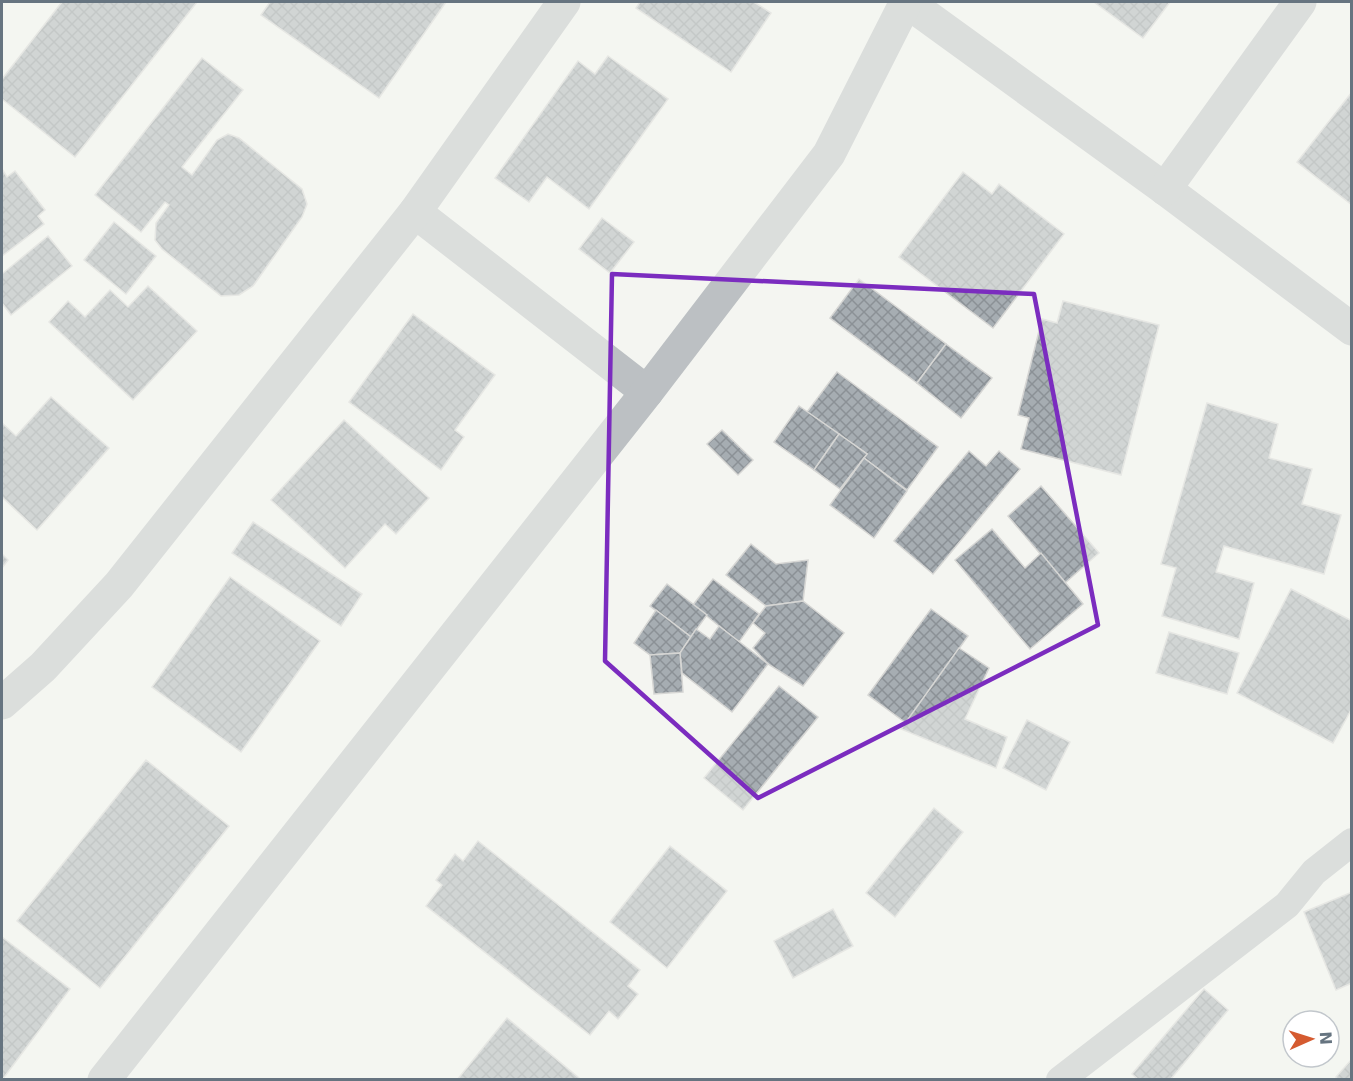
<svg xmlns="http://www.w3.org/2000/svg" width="1353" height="1081" font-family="'DejaVu Sans',sans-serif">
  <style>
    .building { fill: url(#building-cross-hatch); stroke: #d6d6d4; stroke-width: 1.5 }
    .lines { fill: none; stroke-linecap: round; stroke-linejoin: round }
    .lane { stroke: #bcc0c3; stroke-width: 28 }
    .street { stroke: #bcc0c3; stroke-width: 33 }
    .marked { fill: none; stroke: #7b2cbf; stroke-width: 4.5; stroke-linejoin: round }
  </style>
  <defs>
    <pattern id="building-cross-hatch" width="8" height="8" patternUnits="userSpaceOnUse" patternTransform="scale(1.5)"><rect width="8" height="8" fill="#a6adb2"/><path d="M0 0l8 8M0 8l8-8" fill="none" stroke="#8b9196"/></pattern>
  </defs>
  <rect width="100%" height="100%" fill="#f4f5f1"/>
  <g class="building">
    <path d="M 62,2 L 197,2 L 75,157 L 2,99 L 2,79 Z"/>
    <path d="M 270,2 L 446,2 L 379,98 L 261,15 Z"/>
    <path d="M 640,2 L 754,2 L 771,13 L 731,72 L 636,8 Z"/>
    <path d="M 1094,2 L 1170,2 L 1143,38 Z"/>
    <path d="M 608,56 L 668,99 L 589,209 L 547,177 L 529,202 L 495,178 L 578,61 L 595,74 Z"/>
    <path d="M 202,58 L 243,90 L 182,167 L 192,175 L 217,140 L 228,134 L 239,138 L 302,189 L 307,204 L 302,217 L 253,286 L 239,295 L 221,296 L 162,249 L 155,240 L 156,223 L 169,205 L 165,202 L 141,232 L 95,195 Z"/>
    <path d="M 1352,92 L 1352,205 L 1297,162 Z"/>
    <path d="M 2,169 L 7,177 L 15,171 L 45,210 L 38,216 L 44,224 L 2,256 Z"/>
    <path d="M 963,172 L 992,194 L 999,184 L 1064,234 L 993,328 L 899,257 Z"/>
    <path d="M 602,218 L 634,242 L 610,273 L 579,249 Z"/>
    <path d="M 114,222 L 156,256 L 126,294 L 84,260 Z"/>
    <path d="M 48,236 L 72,266 L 11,315 L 2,303 L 2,274 Z"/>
    <path d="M 859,279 L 946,344 L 917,383 L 830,318 Z"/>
    <path d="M 148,286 L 197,331 L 133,400 L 49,322 L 68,301 L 85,317 L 110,290 L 128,307 Z"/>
    <path d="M 1063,301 L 1159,325 L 1121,475 L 1021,449 L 1029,418 L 1018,415 L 1042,319 L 1057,323 Z"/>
    <path d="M 413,314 L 495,375 L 455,430 L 464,437 L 441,470 L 349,402 Z"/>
    <path d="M 946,344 L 992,378 L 961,418 L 917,383 Z"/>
    <path d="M 837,372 L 938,447 L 907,490 L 864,458 L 867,454 L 807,412 Z"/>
    <path d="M 51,397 L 109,448 L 37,530 L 2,497 L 2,423 L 16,436 Z"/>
    <path d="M 1207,403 L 1278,424 L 1269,458 L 1312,469 L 1302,504 L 1341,515 L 1324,574 L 1224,546 L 1216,572 L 1254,583 L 1239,639 L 1162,616 L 1176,568 L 1161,564 Z"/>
    <path d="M 799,406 L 839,434 L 814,470 L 774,442 Z"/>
    <path d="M 344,420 L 429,498 L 396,534 L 385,524 L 345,568 L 271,500 Z"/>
    <path d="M 722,430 L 753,460 L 738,475 L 707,444 Z"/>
    <path d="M 839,434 L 867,454 L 840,489 L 814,470 Z"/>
    <path d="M 969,451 L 986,466 L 999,451 L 1020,469 L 933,574 L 894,541 Z"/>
    <path d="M 864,458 L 907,491 L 874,538 L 830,505 Z"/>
    <path d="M 1041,486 L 1099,553 L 1065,583 L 1008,516 Z"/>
    <path d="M 253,522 L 362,594 L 341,626 L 232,553 Z"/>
    <path d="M 992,529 L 1025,568 L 1041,553 L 1083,604 L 1030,649 L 955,560 Z"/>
    <path d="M 751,544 L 776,564 L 808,560 L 803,601 L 766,606 L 726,575 Z"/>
    <path d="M 2,554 L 8,560 L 2,568 Z"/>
    <path d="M 230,577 L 320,641 L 241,752 L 152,687 Z"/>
    <path d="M 713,579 L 759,614 L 739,642 L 693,605 Z"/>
    <path d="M 667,584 L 707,615 L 691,637 L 650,606 Z"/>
    <path d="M 1291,589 L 1352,621 L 1352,708 L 1333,743 L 1237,693 Z"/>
    <path d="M 803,601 L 844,633 L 803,686 L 768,664 L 753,648 L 765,633 L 753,623 L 766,606 Z"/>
    <path d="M 931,609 L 968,636 L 906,723 L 868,695 Z"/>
    <path d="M 656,610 L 691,637 L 680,653 L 650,655 L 634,643 Z"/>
    <path d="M 719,626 L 768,664 L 732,712 L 682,673 L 680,653 L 696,629 L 710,639 Z"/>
    <path d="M 1169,632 L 1239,653 L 1227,694 L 1156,673 Z"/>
    <path d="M 959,648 L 989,668 L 965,719 L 1007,737 L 996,768 L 901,729 Z"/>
    <path d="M 680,653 L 683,692 L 654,694 L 650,655 Z"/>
    <path d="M 779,686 L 818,717 L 743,810 L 704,778 Z"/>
    <path d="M 1027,720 L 1070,742 L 1046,790 L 1003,768 Z"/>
    <path d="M 146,760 L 229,826 L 100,988 L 17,921 Z"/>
    <path d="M 934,808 L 963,832 L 895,917 L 866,893 Z"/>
    <path d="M 478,841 L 640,970 L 628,986 L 638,994 L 618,1019 L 609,1011 L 590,1035 L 426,906 L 442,885 L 436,880 L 455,854 L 463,861 Z"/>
    <path d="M 670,846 L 727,891 L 667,968 L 610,922 Z"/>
    <path d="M 1352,892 L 1352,983 L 1336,990 L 1304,912 Z"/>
    <path d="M 833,909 L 853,946 L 793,978 L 774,941 Z"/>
    <path d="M 2,937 L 70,989 L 2,1080 Z"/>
    <path d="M 1204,989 L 1228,1010 L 1170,1080 L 1139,1080 L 1132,1074 Z"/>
    <path d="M 507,1018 L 579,1078 L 578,1080 L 457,1080 Z"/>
    <path d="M 1352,1059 L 1352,1080 L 1338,1080 L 1336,1077 Z"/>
  </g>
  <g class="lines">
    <path class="lane" d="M 1060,1080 L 1287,905 L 1314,872 L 1352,842"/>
    <g class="street">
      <path d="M 907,2 L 1165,189 L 1352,329"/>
      <path d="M 1165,189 L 1300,2"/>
      <path d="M 415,212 L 647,392"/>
      <path d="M 2,703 L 43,667 L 119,585 L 415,212 L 564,2"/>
      <path d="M 104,1080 L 647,392 L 829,154 L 906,2"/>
    </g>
  </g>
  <path d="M0 0H1353V1081H0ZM 612,274 L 1034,294 L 1098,625 L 758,798 L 605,661 Z" fill="#f4f5f1" fill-opacity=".55" fill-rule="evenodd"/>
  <path class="marked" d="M 612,274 L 1034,294 L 1098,625 L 758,798 L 605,661 Z"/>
  <rect width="1353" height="1081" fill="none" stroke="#667480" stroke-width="6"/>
  <g transform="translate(1311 1039) rotate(87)"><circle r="28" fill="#ffffff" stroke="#c2c7cc" stroke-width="1.5"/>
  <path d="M0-4.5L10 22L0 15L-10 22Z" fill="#d55b30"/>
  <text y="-9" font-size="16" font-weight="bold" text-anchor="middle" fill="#667480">N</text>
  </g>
</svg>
